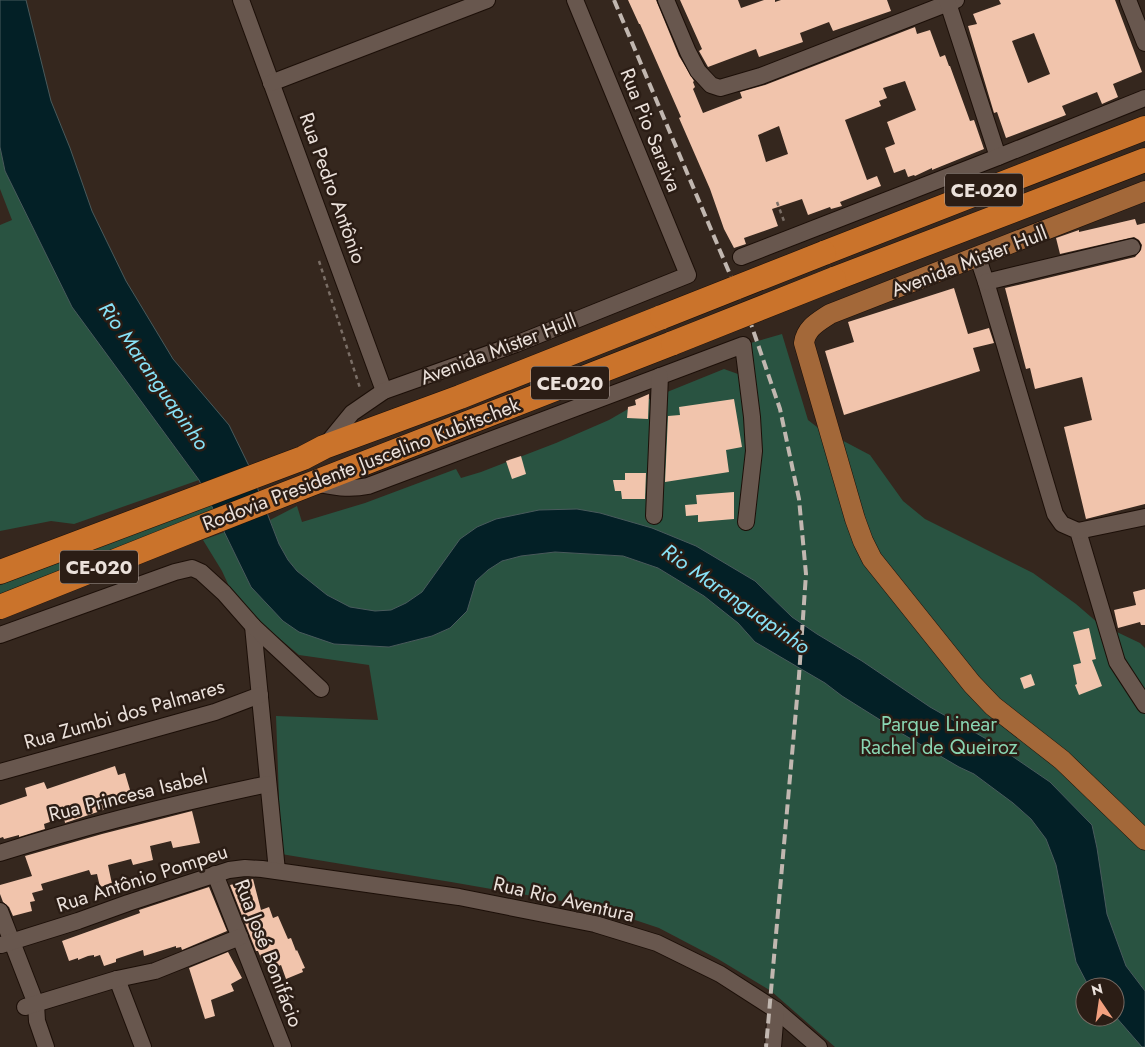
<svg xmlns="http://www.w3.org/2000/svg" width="1145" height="1047" font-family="Jost,sans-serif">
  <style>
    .green { fill: #295341; fill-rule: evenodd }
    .water { fill: #032026; stroke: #495a5c }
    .building { fill: #f1c4ac; fill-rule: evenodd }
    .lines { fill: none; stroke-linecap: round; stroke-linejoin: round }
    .minor-casing { stroke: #1c0f08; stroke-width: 18 }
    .major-casing { stroke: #1c0f08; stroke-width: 21 }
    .highway-casing { stroke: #1c0f08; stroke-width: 25 }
    .path { stroke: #7a6e66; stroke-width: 2.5; stroke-dasharray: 4 4; stroke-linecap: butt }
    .minor { stroke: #68574e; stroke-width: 16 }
    .major { stroke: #a36839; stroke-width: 20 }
    .highway { stroke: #ca732b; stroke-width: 24 }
    .rail { stroke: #c1b7b0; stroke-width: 4; stroke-dasharray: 10 5; stroke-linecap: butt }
    .highway-bridge-casing { stroke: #1c0f08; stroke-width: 25; stroke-linecap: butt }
    .highway-bridge { stroke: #ca732b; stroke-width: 24 }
    .labels { text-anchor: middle; stroke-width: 5; stroke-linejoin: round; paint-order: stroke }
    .shield { fill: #2b1d15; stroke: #b1a6a0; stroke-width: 1 }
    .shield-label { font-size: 19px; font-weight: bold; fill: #ebe1db }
    .street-label { font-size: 20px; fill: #ebe1db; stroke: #2b1d15 }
    .park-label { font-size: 20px; fill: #89d5b2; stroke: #2b1d15 }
    .water-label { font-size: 21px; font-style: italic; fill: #88e2f7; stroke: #2b1d15 }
  </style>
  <rect width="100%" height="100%" fill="#35271e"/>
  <g class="green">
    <path d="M 0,147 L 5,171 L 150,413 L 199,480 L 74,524 L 51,521 L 0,531 L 0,225 L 12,220 L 0,189 Z"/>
    <path d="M 782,334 L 808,420 L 817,427 L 870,455 L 903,501 L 925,519 L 1033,573 L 1076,604 L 1098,623 L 1140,643 L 1145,648 L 1145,1047 L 835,1047 L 771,991 L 718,959 L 659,928 L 596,907 L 451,882 L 281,854 L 276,716 L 378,720 L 369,665 L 299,655 L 261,623 L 234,597 L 222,571 L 203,540 L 225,532 L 251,587 L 334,644 L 389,647 L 432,636 L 450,628 L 467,611 L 363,616 L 274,577 L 275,534 L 270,520 L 297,506 L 302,522 L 365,503 L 456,469 L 461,478 L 481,472 L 556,443 L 609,420 L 635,405 L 724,369 L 752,379 L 747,344 ZM 513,548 L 675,553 L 730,616 L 704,596 L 658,568 L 623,556 L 555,552 L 521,556 ZM 1085,987 L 1115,987 L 1115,1017 L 1085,1017 Z"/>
    <path d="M 210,502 L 215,512 L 0,596 L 0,585 L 114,542 Z"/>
  </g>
  <path class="water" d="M 0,0 L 26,0 L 51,101 L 70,148 L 92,211 L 126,281 L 173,359 L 229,425 L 249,466 L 279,544 L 288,560 L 297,571 L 327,595 L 350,607 L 375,611 L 391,610 L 406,603 L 422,592 L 460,539 L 477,527 L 496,519 L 539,510 L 577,509 L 600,513 L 652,528 L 696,546 L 755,581 L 792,617 L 817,634 L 862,661 L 930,707 L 990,741 L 1050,782 L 1092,825 L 1097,848 L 1107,914 L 1126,966 L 1145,991 L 1145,1047 L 1142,1047 L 1115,1016 L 1115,987 L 1089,987 L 1076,962 L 1056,865 L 1046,839 L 1031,819 L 1013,803 L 974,774 L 959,767 L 901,733 L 842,696 L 825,683 L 755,642 L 738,623 L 704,596 L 658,568 L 623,556 L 555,552 L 521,556 L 502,561 L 488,570 L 476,581 L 467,611 L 450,628 L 432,636 L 389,647 L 334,644 L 299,632 L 283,621 L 251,587 L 199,480 L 72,307 L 5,171 L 0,147 Z"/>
  <g class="building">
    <path d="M 628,0 L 656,0 L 679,56 L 694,81 L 693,82 L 695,87 L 693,89 L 703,113 L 742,98 L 740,92 L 765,85 L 915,27 L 917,34 L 930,30 L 940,57 L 945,55 L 949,66 L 950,66 L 970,121 L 974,120 L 984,149 L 932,170 L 932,168 L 915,176 L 914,175 L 908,177 L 905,169 L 894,173 L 885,148 L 895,144 L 887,122 L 916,110 L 905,81 L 883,88 L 887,98 L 879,101 L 881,106 L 845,120 L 867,180 L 877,176 L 881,186 L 840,202 L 842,206 L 831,209 L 830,207 L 808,215 L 802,199 L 772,209 L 778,226 L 744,238 L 746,244 L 734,248 L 724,229 L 710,189 L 679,118 L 681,117 L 640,24 L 639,24 ZM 779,126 L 788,154 L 766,162 L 758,135 Z"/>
    <path d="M 680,0 L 738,0 L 741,8 L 764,0 L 775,0 L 775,2 L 781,0 L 887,0 L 891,11 L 833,31 L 829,22 L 800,33 L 803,42 L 759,57 L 756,49 L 708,67 L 699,51 L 702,49 Z"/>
    <path d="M 999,0 L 1115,0 L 1142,72 L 1113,84 L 1118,97 L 1102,104 L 1097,92 L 1062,106 L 1066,115 L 1006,138 L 997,112 L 994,113 L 968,26 L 977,24 L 973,14 L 1001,4 ZM 1034,33 L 1050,74 L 1028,83 L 1012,41 Z"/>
    <path d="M 1135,219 L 1137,225 L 1145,223 L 1145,504 L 1086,519 L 1064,427 L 1092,420 L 1082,377 L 1035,389 L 1030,368 L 1026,369 L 1005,288 L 1135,257 L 1141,250 L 1142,245 L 1139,240 L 1134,237 L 1060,254 L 1056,238 L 1079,230 L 1079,232 Z"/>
    <path d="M 954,288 L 968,334 L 989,328 L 994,343 L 973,348 L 980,371 L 844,415 L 825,351 L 854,342 L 848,322 Z"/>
    <path d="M 649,394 L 648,419 L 627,418 L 628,407 L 636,405 L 635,400 Z"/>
    <path d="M 734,399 L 742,447 L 726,450 L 729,472 L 665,482 L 668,416 L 680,415 L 679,407 Z"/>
    <path d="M 521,456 L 526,474 L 512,479 L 506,461 Z"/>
    <path d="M 625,473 L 646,473 L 645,499 L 622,499 L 621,491 L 615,491 L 613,480 L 625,480 Z"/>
    <path d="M 734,492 L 734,519 L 698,522 L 698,515 L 686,516 L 685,505 L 697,504 L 696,495 Z"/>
    <path d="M 1145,589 L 1145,625 L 1141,625 L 1140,622 L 1118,628 L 1114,610 L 1136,605 L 1133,592 Z"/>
    <path d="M 1089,628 L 1096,659 L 1092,660 L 1102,686 L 1079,695 L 1075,685 L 1077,684 L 1073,665 L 1081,663 L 1073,632 Z"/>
    <path d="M 1031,674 L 1035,685 L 1024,689 L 1020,678 Z"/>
    <path d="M 115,766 L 118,775 L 125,773 L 133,800 L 65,823 L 64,817 L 44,824 L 45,829 L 19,837 L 19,835 L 4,839 L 3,837 L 0,838 L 0,805 L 27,796 L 25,788 L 44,782 L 47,789 Z"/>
    <path d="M 192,811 L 200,843 L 173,848 L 171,841 L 150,846 L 153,860 L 133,865 L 131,859 L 108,865 L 112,884 L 100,887 L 97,874 L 91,875 L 89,870 L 41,884 L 43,890 L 32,893 L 35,901 L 30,902 L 32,911 L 13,916 L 9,907 L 3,902 L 0,894 L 0,885 L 32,876 L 25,856 L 102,834 Z"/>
    <path d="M 253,879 L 261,910 L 269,907 L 273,918 L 278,916 L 288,939 L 291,938 L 296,951 L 297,950 L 305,968 L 302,969 L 303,972 L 286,979 L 281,965 L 272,969 L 269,961 L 263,963 L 258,951 L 256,951 L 230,885 Z"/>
    <path d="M 209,887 L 227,931 L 182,950 L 181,947 L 176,948 L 176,946 L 144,956 L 143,950 L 116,959 L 116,962 L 104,966 L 100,955 L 94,957 L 94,955 L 88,956 L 78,960 L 78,958 L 69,961 L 62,941 L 140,913 L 139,910 Z"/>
    <path d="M 228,952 L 242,978 L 231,984 L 234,991 L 211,1000 L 215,1016 L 205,1019 L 189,968 Z"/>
  </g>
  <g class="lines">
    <g class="minor-casing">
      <g id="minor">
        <path d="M 241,0 L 384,391"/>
        <path d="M 666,0 L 688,52 L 698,71 L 711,85 L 720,88 L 761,76 L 956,0"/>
        <path d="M 947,0 L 998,157"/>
        <path d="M 1128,0 L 1145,43"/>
        <path d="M 271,83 L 487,0"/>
        <path d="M 741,257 L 998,157 L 1145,98"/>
        <path d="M 978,258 L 986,282 L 1055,514 L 1062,524 L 1078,531 L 1117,662 L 1145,705"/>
        <path d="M 986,282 L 1132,247"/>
        <path d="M 325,446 L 352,413 L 384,391 L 516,344 L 688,275 L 575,0"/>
        <path d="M 314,483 C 333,487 349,490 368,486 L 743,345 L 752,417 L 754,451 L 746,522"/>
        <path d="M 654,516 L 660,376"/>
        <path d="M 1078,531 L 1145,517"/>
        <path d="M 253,626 L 277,871"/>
        <path d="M 0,635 L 175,572 L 192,568 L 201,572 L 224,593 L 253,626 L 321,689"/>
        <path d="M 0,772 L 215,712 L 260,695"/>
        <path d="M 0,853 C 88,825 178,803 268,784"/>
        <path d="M 215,874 L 283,1047"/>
        <path d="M 0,911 L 36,1004 L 37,1021 L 46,1047"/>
        <path d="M 1,945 L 78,921 L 128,903 L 229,870 L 245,868 L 262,869 L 459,897 L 595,924 L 657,943 L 720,974 L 776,1010 L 819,1047"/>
        <path d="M 117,979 L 143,1047"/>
        <path d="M 25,1007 L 117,979 L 155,971 L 240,937"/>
        <path d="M 773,1047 L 776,1010"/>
      </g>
    </g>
    <g class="major-casing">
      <path id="major" d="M 1145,191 L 830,314 C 818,322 806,328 804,343 L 855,519 L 863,541 L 872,559 L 972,684 L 993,706 L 1062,760 L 1145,840"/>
    </g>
    <g class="highway-casing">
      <g id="highway">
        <path d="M 824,253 L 1145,128"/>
        <path d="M 834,279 L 1145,160"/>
        <path d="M 0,572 L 303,458 L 324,447 L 460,397 L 662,317"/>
        <path d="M 0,607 L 198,528 L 673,343"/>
      </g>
    </g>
    <g class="path">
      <path d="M 777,202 L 785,224"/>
      <path d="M 319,261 L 360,388"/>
    </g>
    <use href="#minor" class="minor"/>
    <use href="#major" class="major"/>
    <use href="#highway" class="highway"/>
    <path class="rail" d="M 614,0 L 751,324 L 780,409 L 799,499 L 806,574 L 799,676 L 766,1047"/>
    <g class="highway-bridge-casing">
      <g id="highway-bridge">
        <path d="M 662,317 L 824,253"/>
        <path d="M 673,343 L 834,279"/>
      </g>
    </g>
    <use href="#highway-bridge" class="highway-bridge"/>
  </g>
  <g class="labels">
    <g class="shield">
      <rect x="945" y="173.5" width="78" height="33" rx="4"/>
      <rect x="531" y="366.5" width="78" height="33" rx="4"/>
      <rect x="60" y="550.5" width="78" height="33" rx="4"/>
    </g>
    <g class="shield-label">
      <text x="984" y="197">CE-020</text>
      <text x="570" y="390">CE-020</text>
      <text x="99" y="574">CE-020</text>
    </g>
    <g class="street-label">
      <text transform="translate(651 130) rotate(68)" y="7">Rua Pio Saraiva</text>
      <text transform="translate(333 188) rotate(70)" y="7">Rua Pedro Antônio</text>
      <text transform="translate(969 261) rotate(-21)" y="7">Avenida Mister Hull</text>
      <text transform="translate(498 349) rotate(-21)" y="7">Avenida Mister Hull</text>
      <text transform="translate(361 464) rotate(-21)" y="7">Rodovia Presidente Juscelino Kubitschek</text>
      <text transform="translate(124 714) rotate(-16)" y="7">Rua Zumbi dos Palmares</text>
      <text transform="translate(128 795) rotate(-14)" y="7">Rua Princesa Isabel</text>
      <text transform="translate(142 878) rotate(-18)" y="7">Rua Antônio Pompeu</text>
      <text transform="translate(564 899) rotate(13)" y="7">Rua Rio Aventura</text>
      <text transform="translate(269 953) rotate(69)" y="7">Rua José Bonifácio</text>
    </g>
    <g class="park-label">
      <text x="939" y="731">Parque Linear<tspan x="939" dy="23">Rachel de Queiroz</tspan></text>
    </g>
    <g class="water-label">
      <text transform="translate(154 376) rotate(55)" y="7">Rio Maranguapinho</text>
      <text transform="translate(736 599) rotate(35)" y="7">Rio Maranguapinho</text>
    </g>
  </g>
  <g transform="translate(1100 1002) rotate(347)"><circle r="24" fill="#2b1d15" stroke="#786b64"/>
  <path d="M0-4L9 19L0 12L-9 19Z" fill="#f2a07f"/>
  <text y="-8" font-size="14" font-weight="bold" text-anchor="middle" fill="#ebe1db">N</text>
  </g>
</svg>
